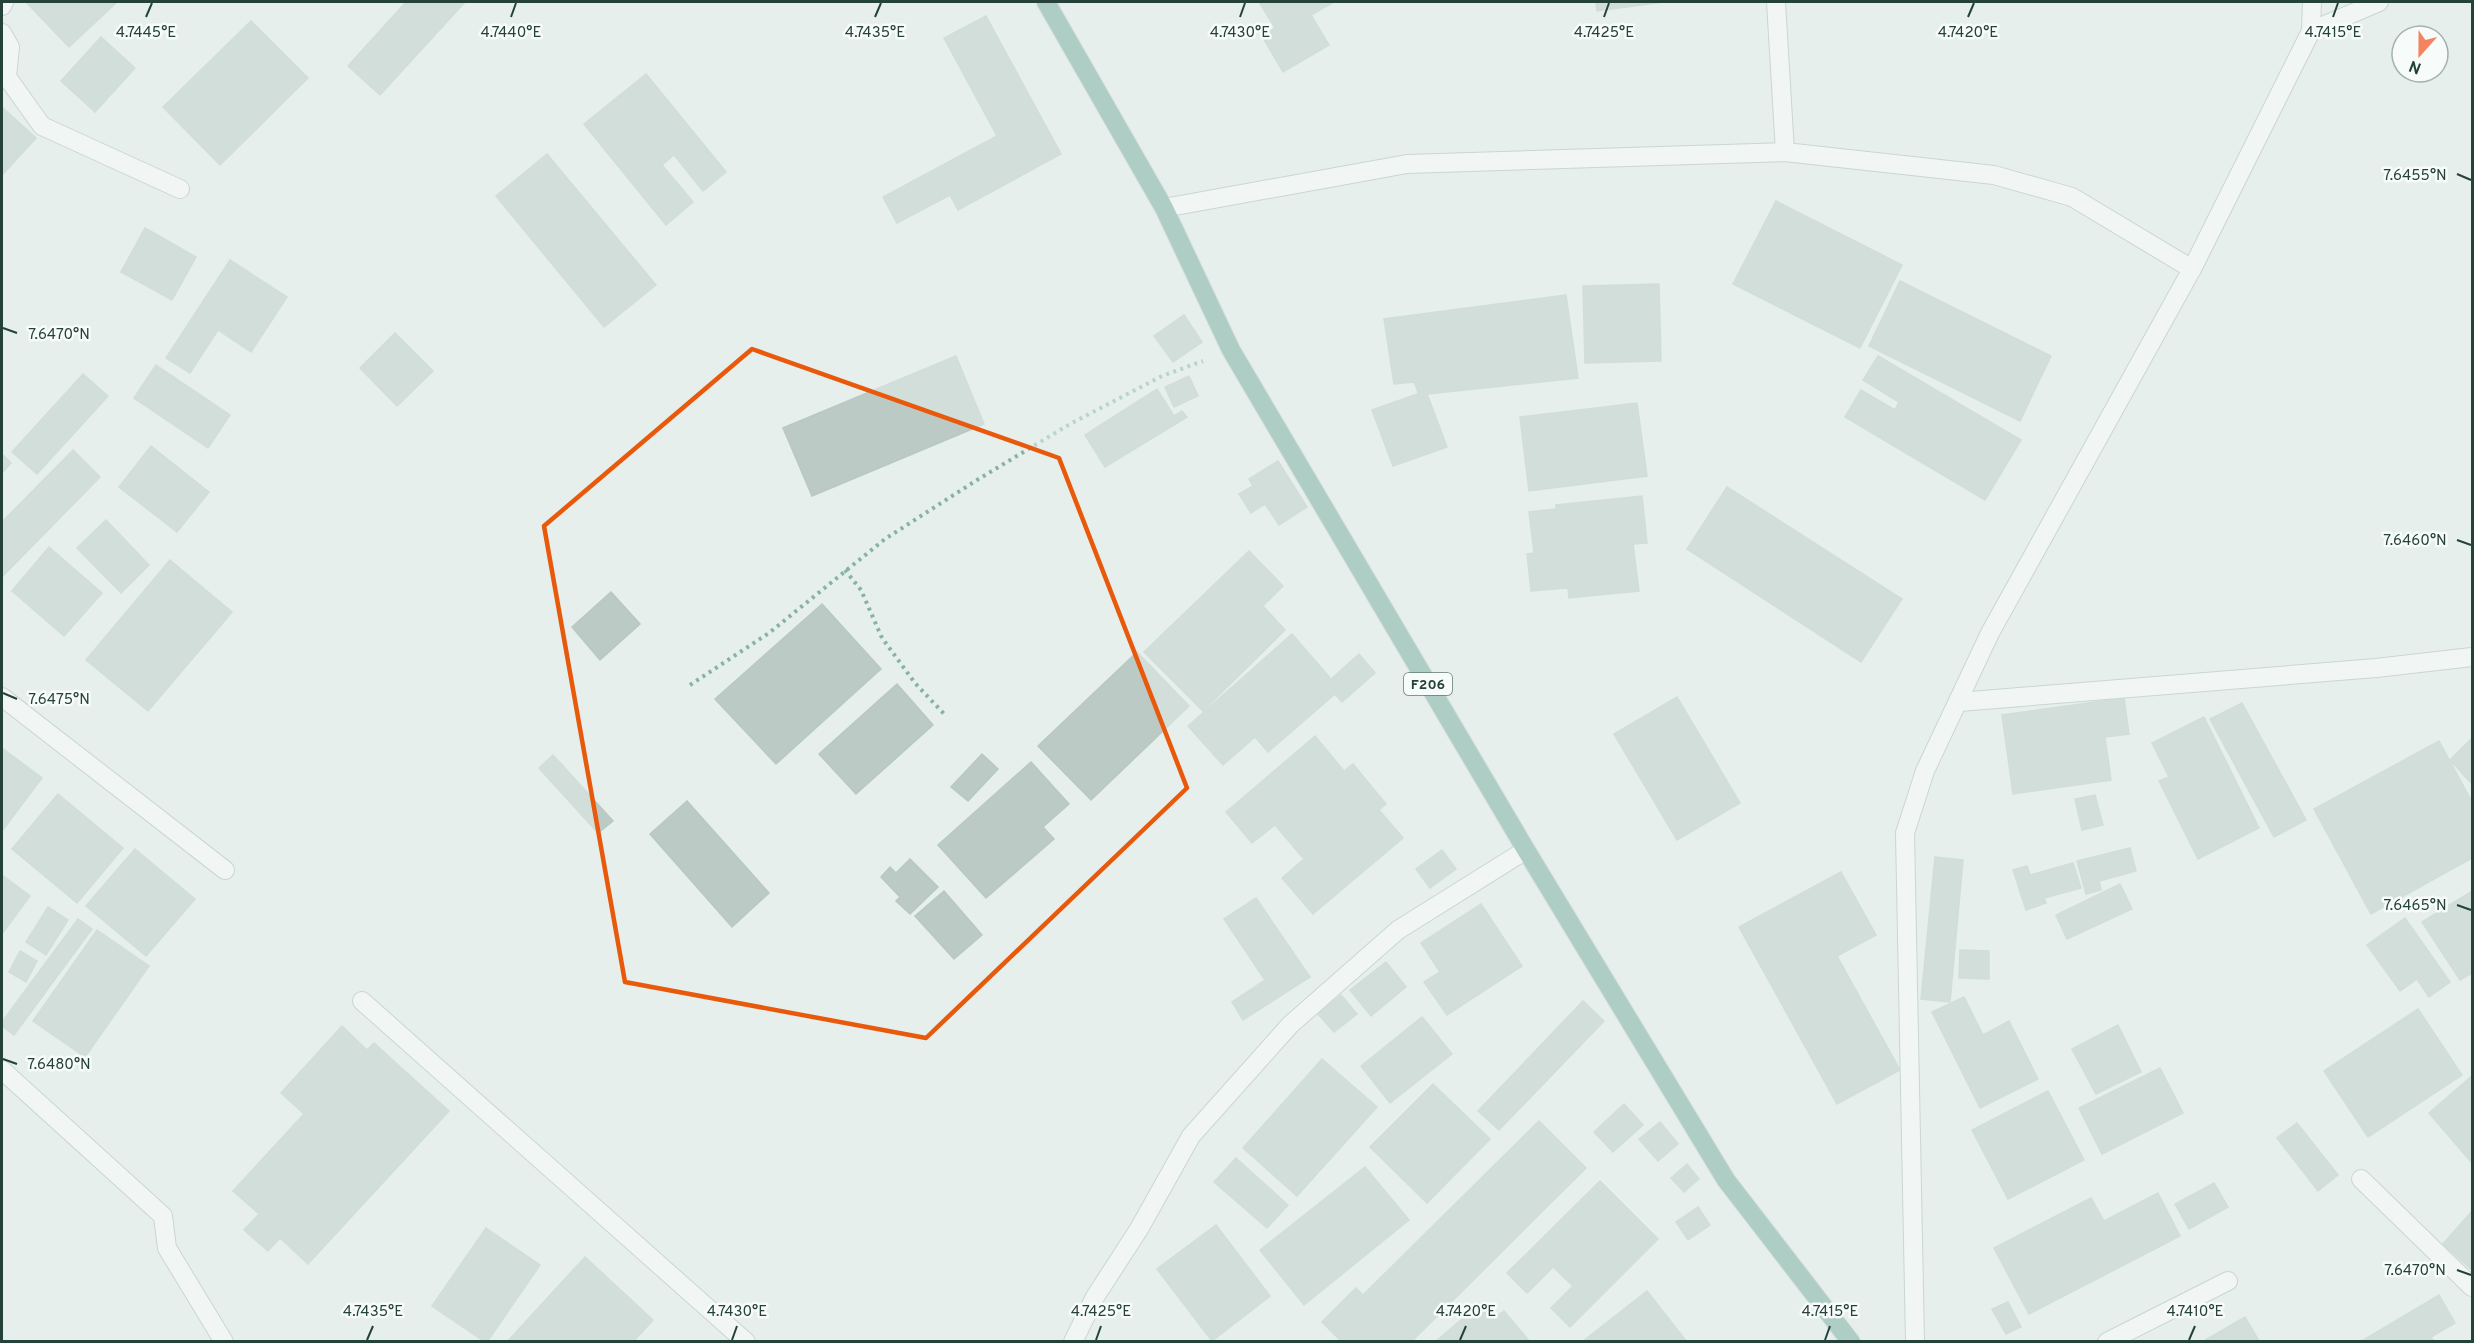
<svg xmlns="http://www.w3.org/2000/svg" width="2474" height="1343" font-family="Overpass,sans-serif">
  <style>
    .building { fill: #bbcac4; stroke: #b8c9c2; stroke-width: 1.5 }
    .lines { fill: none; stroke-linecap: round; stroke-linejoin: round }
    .minor-casing { stroke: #a8b8b2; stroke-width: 20 }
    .primary-casing { stroke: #c2cac8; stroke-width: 20 }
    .path { stroke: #86b3a5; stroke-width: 4; stroke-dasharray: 3 4.5; stroke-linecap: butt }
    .minor { stroke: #fff; stroke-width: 18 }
    .primary { stroke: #6aa596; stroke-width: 18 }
    .marked { fill: none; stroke: #e8590c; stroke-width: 4.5; stroke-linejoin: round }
    .ticks { fill: none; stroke: #24423a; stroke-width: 2 }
    .labels { text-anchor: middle; stroke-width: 5; stroke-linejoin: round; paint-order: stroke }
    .shield { fill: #f7fbf9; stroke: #637a73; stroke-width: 1.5 }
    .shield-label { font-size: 14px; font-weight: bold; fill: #24423a }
    .ticks-label { font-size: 15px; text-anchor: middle; fill: #24423a; stroke: #f7fbf9; stroke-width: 5; stroke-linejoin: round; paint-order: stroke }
  </style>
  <rect width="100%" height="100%" fill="#e6efeb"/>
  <g class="building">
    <path d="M 26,2 L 117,2 L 69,47 Z"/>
    <path d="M 406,2 L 465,2 L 380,95 L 348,66 Z"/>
    <path d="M 1259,2 L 1334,2 L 1311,15 L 1329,45 L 1283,72 L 1262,36 L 1275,28 Z"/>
    <path d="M 1596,2 L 1664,2 L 1597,11 Z"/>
    <path d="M 986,16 L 1061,154 L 958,210 L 950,195 L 897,223 L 883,197 L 997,136 L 944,38 Z"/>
    <path d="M 251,21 L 308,78 L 220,165 L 163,107 Z"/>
    <path d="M 101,37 L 135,68 L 95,112 L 61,81 Z"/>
    <path d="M 646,74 L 726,172 L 703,191 L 674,155 L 662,165 L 693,202 L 666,225 L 584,124 Z"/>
    <path d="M 2,107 L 36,138 L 2,175 Z"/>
    <path d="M 547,154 L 656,285 L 604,327 L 496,196 Z"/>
    <path d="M 1776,201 L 1902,265 L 1860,348 L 1733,284 Z"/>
    <path d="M 145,228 L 196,257 L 172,300 L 121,272 Z"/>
    <path d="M 230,260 L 287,297 L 251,352 L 218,330 L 190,373 L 166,358 Z"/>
    <path d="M 1900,281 L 2051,356 L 2020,421 L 1869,346 Z"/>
    <path d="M 1659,284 L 1661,361 L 1585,363 L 1583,286 Z"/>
    <path d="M 1566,295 L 1578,378 L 1419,395 L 1414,382 L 1394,384 L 1384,319 Z"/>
    <path d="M 1184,315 L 1202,342 L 1173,362 L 1154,336 Z"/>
    <path d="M 395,333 L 433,371 L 397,406 L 360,368 Z"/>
    <path d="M 956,356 L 984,424 L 812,496 L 783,428 Z"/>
    <path d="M 1878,356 L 2021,440 L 1985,500 L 1845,417 L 1861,390 L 1895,410 L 1899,402 L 1863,380 Z"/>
    <path d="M 156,365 L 230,415 L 208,448 L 134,398 Z"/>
    <path d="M 83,374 L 108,396 L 37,474 L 12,452 Z"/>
    <path d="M 1189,376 L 1198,396 L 1174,407 L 1165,387 Z"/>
    <path d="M 1157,389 L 1174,416 L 1182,411 L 1187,417 L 1105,467 L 1085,435 Z"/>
    <path d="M 1426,391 L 1447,447 L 1393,466 L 1372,410 Z"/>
    <path d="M 1637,403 L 1647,476 L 1529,491 L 1520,417 Z"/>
    <path d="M 151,446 L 209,492 L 177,532 L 119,487 Z"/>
    <path d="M 73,450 L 100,477 L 2,577 L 2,522 Z"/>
    <path d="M 2,454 L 11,463 L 2,473 Z"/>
    <path d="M 1278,461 L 1307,507 L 1279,525 L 1265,504 L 1251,513 L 1239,494 L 1253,486 L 1249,479 Z"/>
    <path d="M 1727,487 L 1902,599 L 1861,662 L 1687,549 Z"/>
    <path d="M 1642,496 L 1647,543 L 1633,544 L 1639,591 L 1569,598 L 1568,588 L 1531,591 L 1527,554 L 1534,553 L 1529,512 L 1556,509 L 1556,505 Z"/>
    <path d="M 106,520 L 149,565 L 121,593 L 77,548 Z"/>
    <path d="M 49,547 L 102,593 L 64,636 L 12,591 Z"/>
    <path d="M 1249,551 L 1283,586 L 1263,606 L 1285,630 L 1203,711 L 1144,652 Z"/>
    <path d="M 170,560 L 232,612 L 148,711 L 86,660 Z"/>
    <path d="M 611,592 L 640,624 L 600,660 L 572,627 Z"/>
    <path d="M 822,604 L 881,669 L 776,764 L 715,699 Z"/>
    <path d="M 1292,634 L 1331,679 L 1359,654 L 1375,673 L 1342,702 L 1335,694 L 1268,752 L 1255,737 L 1223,765 L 1188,726 Z"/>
    <path d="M 1137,652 L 1189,706 L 1091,800 L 1038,746 Z"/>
    <path d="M 897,684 L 933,725 L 856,794 L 819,754 Z"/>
    <path d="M 1677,697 L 1740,803 L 1677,840 L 1614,734 Z"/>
    <path d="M 2124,698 L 2129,734 L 2105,737 L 2111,780 L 2013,794 L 2002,715 Z"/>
    <path d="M 2242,703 L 2306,820 L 2274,837 L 2210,719 Z"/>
    <path d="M 2204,717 L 2259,828 L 2198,859 L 2159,781 L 2169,777 L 2152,743 Z"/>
    <path d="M 1315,736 L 1344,771 L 1353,764 L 1386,804 L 1379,810 L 1403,838 L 1313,914 L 1282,878 L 1304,859 L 1275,825 L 1252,843 L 1226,812 Z"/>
    <path d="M 2472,738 L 2472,784 L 2450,760 Z"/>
    <path d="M 2439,741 L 2472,802 L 2472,858 L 2371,914 L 2314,809 Z"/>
    <path d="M 2,748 L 42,778 L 2,831 Z"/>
    <path d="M 982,754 L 998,769 L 968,801 L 951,787 Z"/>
    <path d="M 553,755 L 613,821 L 598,833 L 539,768 Z"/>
    <path d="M 1031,762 L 1069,804 L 1043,827 L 1054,839 L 986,898 L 938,845 Z"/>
    <path d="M 58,794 L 123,848 L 77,903 L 12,849 Z"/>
    <path d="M 2095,795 L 2103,825 L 2082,830 L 2075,799 Z"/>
    <path d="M 687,801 L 769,893 L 732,927 L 650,834 Z"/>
    <path d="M 2130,848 L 2136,871 L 2099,881 L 2101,890 L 2086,894 L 2077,861 Z"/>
    <path d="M 135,849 L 195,899 L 146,956 L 86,906 Z"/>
    <path d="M 1442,850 L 1456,869 L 1430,888 L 1416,869 Z"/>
    <path d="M 1935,857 L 1963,860 L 1950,1002 L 1921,999 Z"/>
    <path d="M 910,859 L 938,887 L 910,914 L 896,901 L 900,897 L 881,877 L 890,867 L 896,873 Z"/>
    <path d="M 2073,863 L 2081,888 L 2044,898 L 2046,903 L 2026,910 L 2013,870 L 2027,866 L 2030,875 Z"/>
    <path d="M 1841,872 L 1876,935 L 1837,956 L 1900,1070 L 1837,1104 L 1739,927 Z"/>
    <path d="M 2,875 L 30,896 L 2,934 Z"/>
    <path d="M 2120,884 L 2132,909 L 2067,939 L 2056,915 Z"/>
    <path d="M 944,891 L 982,935 L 954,959 L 915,916 Z"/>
    <path d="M 2472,891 L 2472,973 L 2460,980 L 2422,922 Z"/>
    <path d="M 1256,898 L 1310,977 L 1243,1020 L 1232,1002 L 1265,980 L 1224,919 Z"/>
    <path d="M 1481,904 L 1522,966 L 1447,1015 L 1424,982 L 1440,972 L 1421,943 Z"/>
    <path d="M 48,907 L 68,920 L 46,955 L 26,942 Z"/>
    <path d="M 2405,918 L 2450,982 L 2429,997 L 2417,979 L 2400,991 L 2367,945 Z"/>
    <path d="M 78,919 L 92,929 L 14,1035 L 2,1026 L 2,1022 Z"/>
    <path d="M 97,930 L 149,966 L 85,1057 L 33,1021 Z"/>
    <path d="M 1960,950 L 1989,951 L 1989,979 L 1959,978 Z"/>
    <path d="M 20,951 L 37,961 L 26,982 L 9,972 Z"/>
    <path d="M 1386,962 L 1406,987 L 1371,1016 L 1350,990 Z"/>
    <path d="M 1341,995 L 1357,1014 L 1334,1032 L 1318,1014 Z"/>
    <path d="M 1964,997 L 1983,1035 L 2009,1021 L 2038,1079 L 1980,1108 L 1932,1012 Z"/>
    <path d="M 1583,1001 L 1604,1021 L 1499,1130 L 1478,1111 Z"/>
    <path d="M 2418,1009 L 2462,1075 L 2368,1137 L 2324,1071 Z"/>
    <path d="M 1422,1017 L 1452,1054 L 1390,1103 L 1361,1066 Z"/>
    <path d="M 2118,1025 L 2141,1072 L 2096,1094 L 2072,1049 Z"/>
    <path d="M 342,1026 L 367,1050 L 374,1043 L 449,1111 L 308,1264 L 280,1238 L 268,1251 L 244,1230 L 259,1214 L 233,1191 L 304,1114 L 281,1093 Z"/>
    <path d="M 1322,1059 L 1377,1107 L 1297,1196 L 1243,1148 Z"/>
    <path d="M 2160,1068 L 2183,1113 L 2102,1154 L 2079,1108 Z"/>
    <path d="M 2472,1076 L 2472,1163 L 2429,1113 Z"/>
    <path d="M 1433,1084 L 1490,1139 L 1427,1203 L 1370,1147 Z"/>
    <path d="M 2048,1091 L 2084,1160 L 2008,1199 L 1972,1130 Z"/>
    <path d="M 1624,1104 L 1643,1125 L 1613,1152 L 1594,1132 Z"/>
    <path d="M 1539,1121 L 1586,1168 L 1411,1342 L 1342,1342 L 1322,1322 L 1356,1288 L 1363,1295 Z"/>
    <path d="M 1660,1122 L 1678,1144 L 1658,1161 L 1639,1139 Z"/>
    <path d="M 2297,1123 L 2338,1175 L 2318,1191 L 2277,1138 Z"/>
    <path d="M 1236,1158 L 1288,1205 L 1267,1228 L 1214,1182 Z"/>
    <path d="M 1687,1164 L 1699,1179 L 1684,1192 L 1671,1178 Z"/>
    <path d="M 1365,1167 L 1409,1220 L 1304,1305 L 1260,1250 Z"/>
    <path d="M 1600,1181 L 1658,1239 L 1570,1327 L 1551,1308 L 1573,1286 L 1553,1267 L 1527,1293 L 1507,1273 Z"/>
    <path d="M 2214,1183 L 2228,1207 L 2189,1229 L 2175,1204 Z"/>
    <path d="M 2158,1193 L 2180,1236 L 2029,1314 L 1994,1248 L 2091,1198 L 2104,1221 Z"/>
    <path d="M 1698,1207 L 1710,1225 L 1688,1240 L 1676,1222 Z"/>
    <path d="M 2472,1211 L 2472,1270 L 2443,1244 Z"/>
    <path d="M 1216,1225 L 1270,1296 L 1212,1341 L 1157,1269 Z"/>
    <path d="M 486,1228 L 540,1265 L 487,1342 L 485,1342 L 432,1306 Z"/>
    <path d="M 585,1257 L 653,1320 L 633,1342 L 507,1342 Z"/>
    <path d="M 1647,1291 L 1687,1342 L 1582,1342 Z"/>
    <path d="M 2439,1295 L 2455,1323 L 2431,1337 L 2434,1342 L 2360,1342 Z"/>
    <path d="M 2008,1302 L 2021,1327 L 2006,1334 L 1992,1309 Z"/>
    <path d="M 1481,1303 L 1494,1318 L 1504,1311 L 1530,1342 L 1435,1342 Z"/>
    <path d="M 2245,1317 L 2259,1341 L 2202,1342 Z"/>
  </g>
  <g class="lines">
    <g class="minor-casing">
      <g id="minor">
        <path d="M 1776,2 L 1785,152"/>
        <path d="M 2,6 L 4,2"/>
        <path d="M 2311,31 L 2379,2"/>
        <path d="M 2,33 L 10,47 L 7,77 L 42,126 L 180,189"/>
        <path d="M 1164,208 L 1407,164 L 1785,152 L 1994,175 L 2072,197 L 2192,269"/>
        <path d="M 2,697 L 225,870"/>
        <path d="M 1959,702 L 2376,668 L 2472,657"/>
        <path d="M 362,1001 L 746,1342"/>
        <path d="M 2,1070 L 163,1216 L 167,1248 L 224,1342"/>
        <path d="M 2361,1179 L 2472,1287"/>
        <path d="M 1073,1342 L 1095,1297 L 1139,1229 L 1191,1136 L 1290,1025 L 1398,930 L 1526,850"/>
        <path d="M 1915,1342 L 1905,833 L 1925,771 L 1990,633 L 2192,269 L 2311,31 L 2312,2"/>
        <path d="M 2107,1342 L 2228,1281"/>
      </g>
    </g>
    <g class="primary-casing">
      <path id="primary" d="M 1046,2 L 1164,208 L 1231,350 L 1526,850 L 1726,1180 L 1851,1342"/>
    </g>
    <g class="path">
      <path d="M 845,570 L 861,590 L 882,638 L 915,683 L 946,716"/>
      <path d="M 690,685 L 769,633 L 885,539 L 977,480 L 1070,424 L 1162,376 L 1203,361"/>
    </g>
    <use href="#minor" class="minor"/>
    <use href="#primary" class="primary"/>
  </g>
  <path d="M0 0H2474V1343H0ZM 752,349 L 1059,458 L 1187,788 L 926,1038 L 625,982 L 544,526 Z" fill="#e6efeb" fill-opacity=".55" fill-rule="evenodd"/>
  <path class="marked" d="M 752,349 L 1059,458 L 1187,788 L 926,1038 L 625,982 L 544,526 Z"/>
  <path class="ticks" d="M 146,17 L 152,3M 511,17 L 516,3M 875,17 L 881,3M 1240,17 L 1245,3M 1604,17 L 1609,3M 1968,17 L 1974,3M 2333,17 L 2338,3M 2457,174 L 2471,180M 3,328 L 17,333M 2457,540 L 2471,545M 3,693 L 17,699M 2457,905 L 2471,910M 3,1059 L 17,1064M 2457,1270 L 2471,1275M 367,1340 L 373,1326M 732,1340 L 737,1326M 1096,1340 L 1101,1326M 1460,1340 L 1466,1326M 1825,1340 L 1830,1326M 2189,1340 L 2195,1326"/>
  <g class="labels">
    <rect class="shield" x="1404" y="673" width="48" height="22" rx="4.5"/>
    <g class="shield-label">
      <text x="1428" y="689">F206</text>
    </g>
  </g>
  <g class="ticks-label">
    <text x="146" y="37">4.7445°E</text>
    <text x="1240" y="37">4.7430°E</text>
    <text x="1604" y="37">4.7425°E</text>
    <text x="1968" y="37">4.7420°E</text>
    <text x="2333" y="37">4.7415°E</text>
    <text x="511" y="37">4.7440°E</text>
    <text x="875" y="37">4.7435°E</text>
    <text x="2415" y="180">7.6455°N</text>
    <text x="59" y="339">7.6470°N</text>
    <text x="2415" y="545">7.6460°N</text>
    <text x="59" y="704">7.6475°N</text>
    <text x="2415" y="910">7.6465°N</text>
    <text x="59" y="1069">7.6480°N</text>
    <text x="2415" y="1275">7.6470°N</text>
    <text x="373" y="1316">4.7435°E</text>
    <text x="737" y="1316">4.7430°E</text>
    <text x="1101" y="1316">4.7425°E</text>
    <text x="1466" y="1316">4.7420°E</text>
    <text x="1830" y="1316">4.7415°E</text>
    <text x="2195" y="1316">4.7410°E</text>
  </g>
  <rect width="2474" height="1343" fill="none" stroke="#24423a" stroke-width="6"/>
  <g transform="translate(2420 54) rotate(201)"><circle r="28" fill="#f7fbf9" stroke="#a3b1ad" stroke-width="1.5"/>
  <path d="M0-4.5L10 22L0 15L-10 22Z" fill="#f4845f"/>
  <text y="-9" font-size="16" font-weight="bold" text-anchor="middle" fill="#24423a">N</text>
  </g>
</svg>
